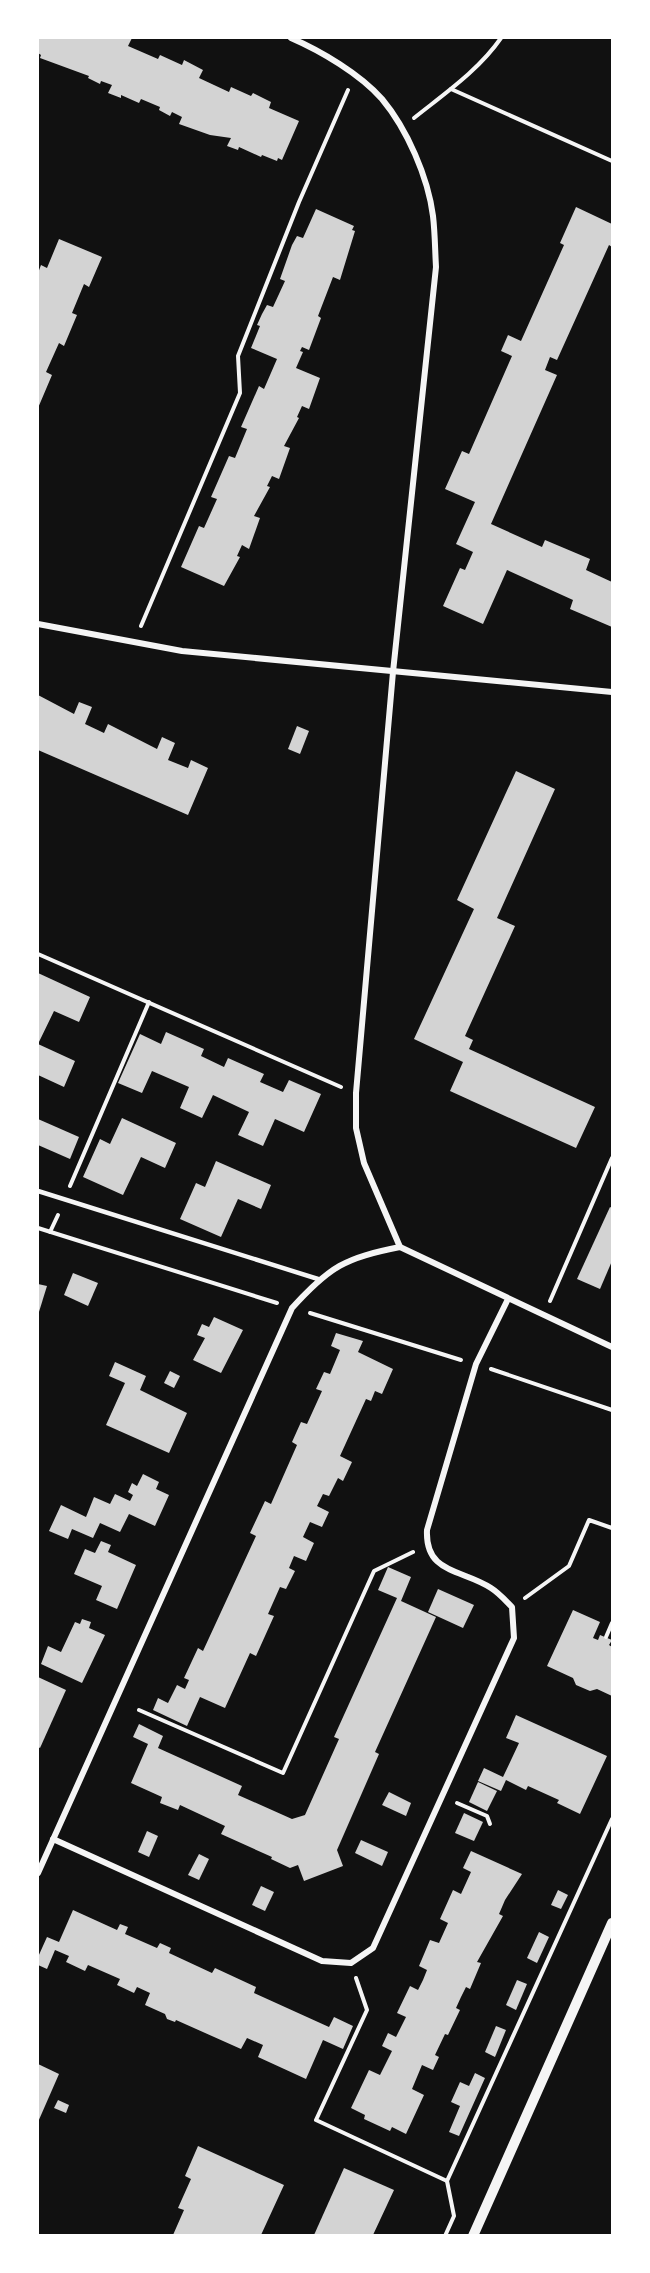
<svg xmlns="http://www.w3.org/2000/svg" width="650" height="2273" font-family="'Exo 2',sans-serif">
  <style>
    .building { fill: #d3d3d3 }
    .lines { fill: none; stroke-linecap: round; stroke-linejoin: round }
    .path { stroke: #f5f5f5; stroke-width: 4 }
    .service { stroke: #f5f5f5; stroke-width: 4.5 }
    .minor { stroke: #f5f5f5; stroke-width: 6 }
    .tertiary { stroke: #f5f5f5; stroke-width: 10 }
  </style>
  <rect width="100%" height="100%" fill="#111"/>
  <g class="building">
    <path d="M 38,38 L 132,38 L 128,46 L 158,59 L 160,55 L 182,65 L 184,60 L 203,70 L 199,78 L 229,92 L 231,87 L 251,96 L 253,93 L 271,102 L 269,108 L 299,121 L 282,160 L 278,158 L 277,161 L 262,155 L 261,157 L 239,147 L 238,150 L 227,146 L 231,138 L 210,135 L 179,124 L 182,117 L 172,112 L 170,116 L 159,110 L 160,107 L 141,99 L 139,103 L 121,95 L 121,98 L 108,93 L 112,85 L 101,81 L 100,84 L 88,78 L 89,76 L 40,58 L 41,55 L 38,53 Z"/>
    <path d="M 576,207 L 612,224 L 612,247 L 609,245 L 557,360 L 550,357 L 545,370 L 557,375 L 491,524 L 542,547 L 545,540 L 590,559 L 586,570 L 612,582 L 612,627 L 570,609 L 573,600 L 507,570 L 483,624 L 443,606 L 460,568 L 465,570 L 473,552 L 456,544 L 475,502 L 445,489 L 462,451 L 469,454 L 512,356 L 501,351 L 508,335 L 521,341 L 564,245 L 560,243 Z"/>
    <path d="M 316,209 L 354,226 L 352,230 L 355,231 L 340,280 L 333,277 L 318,316 L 321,318 L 309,350 L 302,347 L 300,351 L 303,352 L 296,368 L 320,378 L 309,409 L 302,406 L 297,417 L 299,418 L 284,446 L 290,448 L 279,479 L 272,476 L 267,486 L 270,487 L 254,516 L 260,518 L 249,549 L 242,545 L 237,556 L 240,557 L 224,586 L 181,567 L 199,526 L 204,528 L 217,499 L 211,497 L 229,456 L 235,458 L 247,429 L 241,427 L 259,386 L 264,389 L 277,359 L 251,348 L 260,326 L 257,325 L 262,314 L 267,305 L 273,307 L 285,281 L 280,279 L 292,245 L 297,236 L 303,238 Z"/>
    <path d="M 59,239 L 102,257 L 89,287 L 84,284 L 72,313 L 77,315 L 64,346 L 59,343 L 46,372 L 52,375 L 38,408 L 38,273 L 41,265 L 47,268 Z"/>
    <path d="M 38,695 L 74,714 L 79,702 L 92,707 L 85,724 L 104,733 L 108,724 L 157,749 L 162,737 L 175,743 L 168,760 L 188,768 L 191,760 L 208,768 L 188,815 L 38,750 Z"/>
    <path d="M 297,726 L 309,731 L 300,754 L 288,749 Z"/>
    <path d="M 516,771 L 555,789 L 497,918 L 515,926 L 465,1036 L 473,1040 L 469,1049 L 595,1107 L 576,1148 L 450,1091 L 463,1062 L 414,1039 L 474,909 L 457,900 Z"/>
    <path d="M 38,973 L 90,997 L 79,1022 L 54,1011 L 38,1044 L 75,1061 L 64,1087 L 38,1075 Z"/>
    <path d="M 166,1032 L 204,1049 L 201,1056 L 224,1067 L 228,1058 L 264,1074 L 260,1082 L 283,1092 L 289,1080 L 321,1094 L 304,1132 L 275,1119 L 263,1146 L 238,1135 L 249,1112 L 213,1095 L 202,1118 L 180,1108 L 189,1087 L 152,1071 L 142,1093 L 118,1083 L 140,1034 L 161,1044 Z"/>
    <path d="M 122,1118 L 176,1143 L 165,1168 L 141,1157 L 123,1195 L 83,1177 L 100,1139 L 110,1144 Z"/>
    <path d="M 38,1119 L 79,1137 L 70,1159 L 38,1145 Z"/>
    <path d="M 216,1161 L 271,1185 L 261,1209 L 238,1199 L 221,1237 L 180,1219 L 196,1183 L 205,1187 Z"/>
    <path d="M 610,1207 L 612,1208 L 612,1261 L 600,1289 L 577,1279 Z"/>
    <path d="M 73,1273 L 98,1283 L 88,1306 L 64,1295 Z"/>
    <path d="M 38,1284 L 47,1286 L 38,1315 Z"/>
    <path d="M 214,1317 L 243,1330 L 221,1373 L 193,1360 L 205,1338 L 197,1335 L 202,1324 L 209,1327 Z"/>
    <path d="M 336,1333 L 363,1341 L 358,1352 L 393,1369 L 382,1394 L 375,1391 L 371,1401 L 366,1399 L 361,1410 L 340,1456 L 352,1462 L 343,1481 L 338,1478 L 329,1496 L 323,1494 L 317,1506 L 329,1512 L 322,1527 L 310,1522 L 303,1537 L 314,1543 L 306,1561 L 294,1556 L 289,1568 L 295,1571 L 286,1589 L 280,1587 L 268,1614 L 274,1616 L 256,1656 L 250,1653 L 225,1708 L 200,1697 L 187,1726 L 153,1710 L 158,1698 L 168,1703 L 177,1685 L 185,1689 L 189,1680 L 184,1678 L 198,1648 L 203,1651 L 256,1536 L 250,1533 L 265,1501 L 271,1504 L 297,1445 L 292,1442 L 301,1422 L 307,1424 L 322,1391 L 316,1389 L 324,1372 L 330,1374 L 340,1350 L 331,1346 Z"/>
    <path d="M 115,1362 L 146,1376 L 140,1390 L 187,1413 L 169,1453 L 106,1425 L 125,1383 L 109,1376 Z"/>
    <path d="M 170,1371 L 180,1376 L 174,1388 L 164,1383 Z"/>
    <path d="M 143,1474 L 159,1482 L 156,1489 L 169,1495 L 155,1526 L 129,1514 L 120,1532 L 100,1523 L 93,1538 L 72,1529 L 68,1539 L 49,1531 L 61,1505 L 86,1517 L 94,1497 L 110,1504 L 115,1494 L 130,1501 L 133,1495 L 128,1492 L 132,1483 L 137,1486 Z"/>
    <path d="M 101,1541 L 111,1545 L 108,1552 L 136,1565 L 117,1609 L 96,1600 L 102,1586 L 74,1574 L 85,1549 L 95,1553 Z"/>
    <path d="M 388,1567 L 411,1577 L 401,1601 L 436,1617 L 375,1752 L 379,1754 L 337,1850 L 343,1866 L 304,1881 L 298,1865 L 290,1868 L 271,1859 L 272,1857 L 221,1834 L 225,1826 L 180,1805 L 178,1810 L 160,1803 L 162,1797 L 131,1783 L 148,1744 L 133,1737 L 139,1724 L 163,1736 L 158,1748 L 242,1786 L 238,1795 L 292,1819 L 305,1815 L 339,1739 L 334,1737 L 397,1598 L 378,1590 Z"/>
    <path d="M 438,1589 L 474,1605 L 463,1628 L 428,1612 Z"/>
    <path d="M 573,1610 L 600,1622 L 593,1638 L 598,1640 L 600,1635 L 612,1640 L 609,1645 L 612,1647 L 612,1696 L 597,1689 L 590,1691 L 576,1685 L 573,1678 L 547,1666 Z"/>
    <path d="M 82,1619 L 91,1622 L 89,1628 L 105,1635 L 82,1683 L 41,1664 L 48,1646 L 61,1652 L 75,1622 L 80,1624 Z"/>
    <path d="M 38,1677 L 66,1690 L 40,1748 L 38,1747 Z"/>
    <path d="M 516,1715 L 607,1756 L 580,1814 L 557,1803 L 559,1800 L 528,1786 L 526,1790 L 506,1780 L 501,1791 L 478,1781 L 484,1768 L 503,1777 L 519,1743 L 506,1738 Z"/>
    <path d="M 478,1782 L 497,1791 L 487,1811 L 469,1802 Z"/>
    <path d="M 389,1792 L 411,1803 L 406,1816 L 382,1805 Z"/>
    <path d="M 464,1813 L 483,1822 L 474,1841 L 455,1833 Z"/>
    <path d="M 147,1831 L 158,1836 L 149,1857 L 138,1852 Z"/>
    <path d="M 361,1840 L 388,1852 L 382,1866 L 355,1853 Z"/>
    <path d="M 471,1851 L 522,1874 L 505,1900 L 499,1914 L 503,1916 L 477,1962 L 481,1963 L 470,1989 L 466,1987 L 461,1997 L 456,2008 L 460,2010 L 448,2035 L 445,2034 L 435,2055 L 439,2057 L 433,2070 L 422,2065 L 412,2089 L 424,2095 L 406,2134 L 392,2127 L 390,2131 L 364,2119 L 365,2115 L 351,2108 L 369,2070 L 380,2075 L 392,2051 L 382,2046 L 388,2033 L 396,2037 L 406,2017 L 397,2013 L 410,1986 L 418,1990 L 423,1980 L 427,1970 L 419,1966 L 430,1940 L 439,1943 L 448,1923 L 440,1919 L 453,1890 L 461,1894 L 471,1872 L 463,1868 Z"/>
    <path d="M 199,1854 L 209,1859 L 199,1880 L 188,1875 Z"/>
    <path d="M 261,1886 L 274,1892 L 265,1911 L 252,1905 Z"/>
    <path d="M 558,1890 L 568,1895 L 561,1909 L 551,1905 Z"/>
    <path d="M 73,1910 L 117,1930 L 120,1924 L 128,1927 L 125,1934 L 157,1948 L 160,1943 L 171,1948 L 169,1953 L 212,1973 L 215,1968 L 256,1987 L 254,1993 L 329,2027 L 334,2017 L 353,2026 L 343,2049 L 323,2040 L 306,2079 L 258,2057 L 263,2045 L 247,2038 L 241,2049 L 176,2020 L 175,2022 L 167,2019 L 165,2014 L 145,2005 L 150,1993 L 137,1987 L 134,1993 L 117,1985 L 120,1979 L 88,1965 L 85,1971 L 66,1962 L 69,1956 L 55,1950 L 47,1969 L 38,1965 L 38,1957 L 47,1937 L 59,1942 Z"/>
    <path d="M 539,1932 L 549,1937 L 537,1963 L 527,1958 Z"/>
    <path d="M 517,1980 L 527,1984 L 516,2010 L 506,2005 Z"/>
    <path d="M 496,2026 L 506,2030 L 495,2057 L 485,2052 Z"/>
    <path d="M 38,2064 L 59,2074 L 38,2122 Z"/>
    <path d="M 475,2073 L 485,2078 L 459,2136 L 449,2132 L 460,2106 L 451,2102 L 460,2082 L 469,2086 Z"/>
    <path d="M 58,2100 L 69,2105 L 66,2113 L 54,2108 Z"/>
    <path d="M 198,2146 L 284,2185 L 261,2235 L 173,2235 L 184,2210 L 178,2208 L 191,2179 L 185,2176 Z"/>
    <path d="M 344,2168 L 394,2190 L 373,2235 L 314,2235 Z"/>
  </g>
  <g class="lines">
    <g class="path">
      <path d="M 451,89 L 612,161"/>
      <path d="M 414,118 C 444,94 479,70 501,38"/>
      <path d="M 141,626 L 240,393 L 238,356 L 299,202 L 348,90"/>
      <path d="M 38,954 L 341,1087"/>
      <path d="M 70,1186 L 149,1002"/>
      <path d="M 38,1228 L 277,1303"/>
      <path d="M 50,1232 L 58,1215"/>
      <path d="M 550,1301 L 612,1158"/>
      <path d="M 310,1313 L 461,1360"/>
      <path d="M 491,1369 L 612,1410"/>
      <path d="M 525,1598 L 569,1566 L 589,1520 L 612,1528"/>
      <path d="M 606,1637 L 612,1623"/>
      <path d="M 139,1710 L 283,1773 L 374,1571 L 413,1552"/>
      <path d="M 457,1803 L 487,1816 L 490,1824"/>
      <path d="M 356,1978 L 367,2010 L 316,2120 L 447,2181"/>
      <path d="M 445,2236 L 454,2216 L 447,2181 L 612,1819"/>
    </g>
    <path class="service" d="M 38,1191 L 318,1279"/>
    <g class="minor">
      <path d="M 291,38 C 321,51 360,74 382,99 C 407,129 428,177 433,216 C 435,233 435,250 436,267 L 393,672 L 356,1093 L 356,1128 L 364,1163 L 400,1247 L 612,1347"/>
      <path d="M 38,624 L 182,651 L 612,692"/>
      <path d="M 53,1839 L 322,1961 L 351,1963 L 373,1948 L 514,1638 L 512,1607 C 506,1601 499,1593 491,1588 C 462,1569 425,1574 427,1530 L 476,1364 L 508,1299"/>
      <path d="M 38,1873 L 292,1308 C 330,1266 345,1258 400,1247"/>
    </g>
    <path class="tertiary" d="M 473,2236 L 612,1923"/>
  </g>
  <rect width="650" height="2273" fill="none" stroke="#ffffff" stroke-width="78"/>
</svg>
